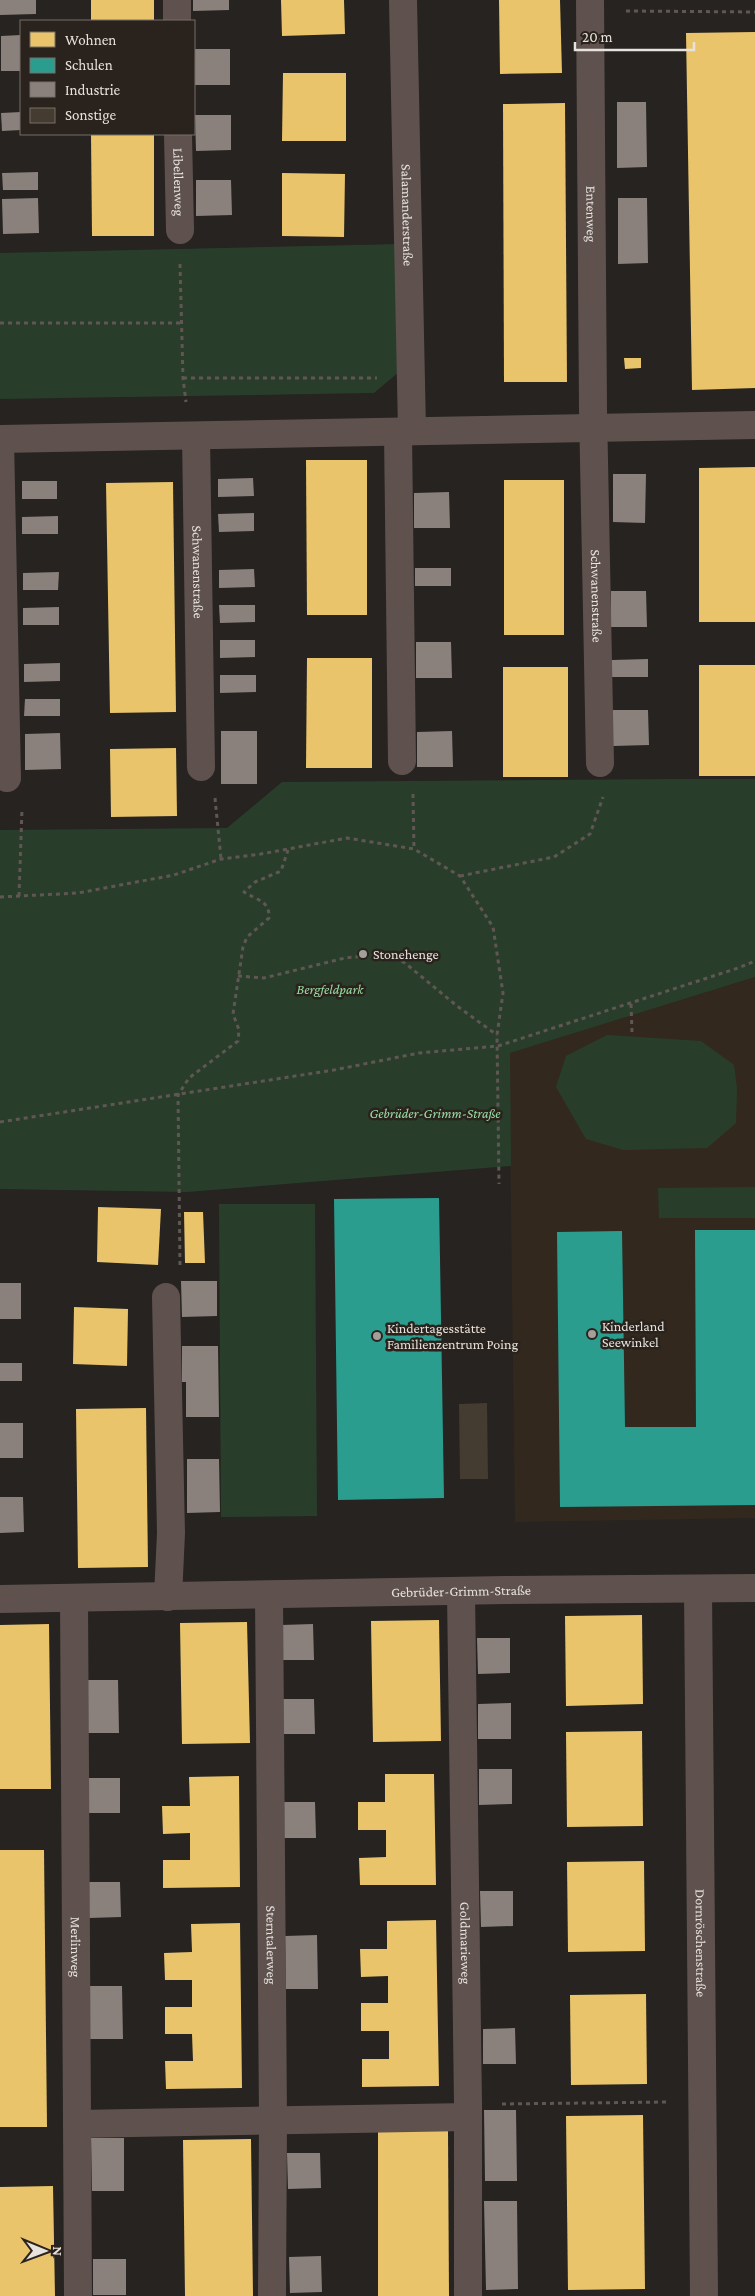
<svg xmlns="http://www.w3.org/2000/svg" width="755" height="2296" font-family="'Crimson Pro',serif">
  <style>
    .built { fill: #33281e }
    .green { fill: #283e2b }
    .homes { fill: #e9c46a }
    .schools { fill: #2a9d8f }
    .industry { fill: #8a817c }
    .building { fill: #443b31 }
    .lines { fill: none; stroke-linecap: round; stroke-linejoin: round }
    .path { stroke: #605754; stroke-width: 3; stroke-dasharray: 4 4; stroke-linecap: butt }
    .minor { stroke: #5f524e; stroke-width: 28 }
    .poi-dot { fill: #a39f9b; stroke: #2a221c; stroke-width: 2 }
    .labels { text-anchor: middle; stroke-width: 5; stroke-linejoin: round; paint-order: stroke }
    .street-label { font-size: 14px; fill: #e7e2dd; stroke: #2a221c }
    .poi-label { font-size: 14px; fill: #e7e2dd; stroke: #2a221c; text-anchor: start }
    .park-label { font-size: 14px; font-style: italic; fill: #97dda2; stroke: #2a221c }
  </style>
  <rect width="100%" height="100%" fill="#262320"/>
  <path class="built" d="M 755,977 L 755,1518 L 515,1522 L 509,1053 Z"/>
  <g class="green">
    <path d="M 400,244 L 399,372 L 374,393 L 0,399 L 0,253 Z"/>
    <path d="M 675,779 L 755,779 L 755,977 L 510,1053 L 511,1166 L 187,1192 L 0,1189 L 0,830 L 227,828 L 282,782 Z"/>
    <path d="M 607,1035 L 701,1041 L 734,1065 L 737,1088 L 736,1123 L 707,1148 L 623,1150 L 586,1139 L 556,1087 L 566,1056 Z"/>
    <path d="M 755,1187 L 755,1218 L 659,1218 L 658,1188 Z"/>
    <path d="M 219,1204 L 315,1204 L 317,1516 L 221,1517 Z"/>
  </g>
  <g class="homes">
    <rect x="91" y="0" width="63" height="21"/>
    <path d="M 281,0 L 344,0 L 345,34 L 282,36 Z"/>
    <path d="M 499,0 L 560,0 L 562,73 L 500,74 Z"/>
    <path d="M 755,32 L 755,388 L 692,390 L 686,33 Z"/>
    <path d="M 283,73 L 346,73 L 346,141 L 282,141 Z"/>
    <path d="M 565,103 L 567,382 L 504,382 L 503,104 Z"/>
    <path d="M 91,134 L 154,134 L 154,236 L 92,236 Z"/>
    <path d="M 282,173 L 345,174 L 344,237 L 282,236 Z"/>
    <path d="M 624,358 L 641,358 L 641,368 L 625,369 Z"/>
    <path d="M 306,460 L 367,460 L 367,615 L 307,615 Z"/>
    <path d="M 755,467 L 755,622 L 699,622 L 699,468 Z"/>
    <rect x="504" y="480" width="60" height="155"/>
    <path d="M 173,482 L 176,712 L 110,713 L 106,483 Z"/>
    <path d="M 307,658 L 372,658 L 372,768 L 306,768 Z"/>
    <rect x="699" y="665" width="56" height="111"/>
    <rect x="503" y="667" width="65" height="110"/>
    <path d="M 176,748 L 177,816 L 111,817 L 110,749 Z"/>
    <path d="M 98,1207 L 161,1209 L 158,1265 L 97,1262 Z"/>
    <path d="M 184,1212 L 203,1212 L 205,1263 L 185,1263 Z"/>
    <path d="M 74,1307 L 128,1309 L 127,1366 L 73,1364 Z"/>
    <path d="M 146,1408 L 148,1567 L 78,1568 L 76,1409 Z"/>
    <path d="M 642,1615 L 643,1704 L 566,1706 L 565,1616 Z"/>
    <path d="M 439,1620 L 441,1741 L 373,1742 L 371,1621 Z"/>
    <path d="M 247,1622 L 250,1743 L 182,1744 L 180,1623 Z"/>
    <path d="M 49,1624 L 51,1789 L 0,1789 L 0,1625 Z"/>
    <path d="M 642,1731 L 643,1826 L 567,1827 L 566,1732 Z"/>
    <path d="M 385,1774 L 434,1774 L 436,1885 L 360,1885 L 359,1858 L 386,1857 L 386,1830 L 358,1830 L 358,1802 L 385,1802 Z"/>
    <path d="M 239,1776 L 240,1887 L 163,1888 L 163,1860 L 190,1860 L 190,1833 L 163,1834 L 162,1806 L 190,1806 L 189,1777 Z"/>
    <path d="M 0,1850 L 44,1850 L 47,2127 L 0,2127 Z"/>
    <path d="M 644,1861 L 645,1951 L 568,1952 L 567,1862 Z"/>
    <path d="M 436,1920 L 439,2086 L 362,2087 L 362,2059 L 389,2059 L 389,2031 L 361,2031 L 361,2003 L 388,2003 L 388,1976 L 361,1977 L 360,1949 L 387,1949 L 387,1921 Z"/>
    <path d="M 240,1923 L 242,2088 L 166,2089 L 165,2061 L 193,2061 L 192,2034 L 165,2034 L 165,2007 L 192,2007 L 192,1980 L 165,1980 L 164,1953 L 192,1952 L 191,1924 Z"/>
    <path d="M 646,1994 L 647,2084 L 571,2085 L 570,1995 Z"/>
    <path d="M 643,2115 L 645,2289 L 568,2290 L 566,2116 Z"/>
    <path d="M 378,2131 L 448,2131 L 449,2296 L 378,2296 Z"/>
    <path d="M 251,2139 L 253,2296 L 185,2296 L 183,2140 Z"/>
    <path d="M 53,2186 L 55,2296 L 0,2296 L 0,2187 Z"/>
  </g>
  <g class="schools">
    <path d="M 439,1198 L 444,1498 L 338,1500 L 334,1199 Z"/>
    <path d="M 695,1230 L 755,1230 L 755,1505 L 560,1507 L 557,1232 L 622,1231 L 625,1427 L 696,1427 Z"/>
  </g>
  <g class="industry">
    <path d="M 0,0 L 36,0 L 36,14 L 0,15 Z"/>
    <path d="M 193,0 L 229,0 L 229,10 L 193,11 Z"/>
    <path d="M 21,35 L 21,71 L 1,71 L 1,36 Z"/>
    <path d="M 194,49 L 230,49 L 230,85 L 195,85 Z"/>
    <path d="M 617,102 L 646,102 L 647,167 L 617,168 Z"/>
    <path d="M 21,112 L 21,130 L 2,131 L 1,113 Z"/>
    <path d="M 195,115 L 231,115 L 231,150 L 196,151 Z"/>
    <path d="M 38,172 L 38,190 L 3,190 L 2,173 Z"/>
    <path d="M 196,180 L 231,180 L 232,215 L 196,216 Z"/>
    <path d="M 38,198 L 39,233 L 3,234 L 2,199 Z"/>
    <path d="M 618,198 L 647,198 L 648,263 L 618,264 Z"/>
    <path d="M 613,474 L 646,474 L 645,523 L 613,522 Z"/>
    <path d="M 253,478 L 254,496 L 218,497 L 218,479 Z"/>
    <rect x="22" y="481" width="35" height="18"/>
    <path d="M 449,492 L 450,528 L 414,528 L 414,493 Z"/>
    <path d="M 254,513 L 254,531 L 219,532 L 218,514 Z"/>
    <path d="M 58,516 L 58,534 L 22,534 L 22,517 Z"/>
    <rect x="415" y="568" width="36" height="18"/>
    <path d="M 254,569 L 255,587 L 219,588 L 219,570 Z"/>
    <path d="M 59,572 L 58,590 L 23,590 L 23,573 Z"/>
    <path d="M 611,591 L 646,591 L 647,627 L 611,627 Z"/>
    <path d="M 219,605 L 255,605 L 255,622 L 220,623 Z"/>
    <path d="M 59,607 L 59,625 L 23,625 L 23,608 Z"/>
    <path d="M 220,640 L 255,640 L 255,657 L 220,658 Z"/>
    <path d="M 416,642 L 451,642 L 452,678 L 416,678 Z"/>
    <path d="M 648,659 L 648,677 L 612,677 L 612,660 Z"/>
    <path d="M 60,663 L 60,681 L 24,682 L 24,664 Z"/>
    <path d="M 220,675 L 256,675 L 256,692 L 220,693 Z"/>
    <path d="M 25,699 L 60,699 L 60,716 L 24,716 Z"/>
    <path d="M 613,710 L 648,710 L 649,745 L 613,746 Z"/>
    <rect x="221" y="731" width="36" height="53"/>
    <path d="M 452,731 L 453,767 L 417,767 L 417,732 Z"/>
    <path d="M 60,733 L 61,769 L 25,770 L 25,734 Z"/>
    <path d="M 181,1281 L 217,1281 L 217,1316 L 182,1317 Z"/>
    <rect x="0" y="1283" width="21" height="36"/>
    <path d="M 182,1346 L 218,1346 L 219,1417 L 186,1417 L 186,1382 L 182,1382 Z"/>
    <rect x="0" y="1363" width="22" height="18"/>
    <rect x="0" y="1423" width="23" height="35"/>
    <path d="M 187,1459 L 219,1459 L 220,1512 L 187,1513 Z"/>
    <path d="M 0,1497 L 23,1497 L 24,1532 L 0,1533 Z"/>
    <path d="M 313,1624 L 314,1660 L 281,1660 L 281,1625 Z"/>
    <path d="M 477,1638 L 510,1638 L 510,1673 L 478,1674 Z"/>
    <path d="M 86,1680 L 118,1680 L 119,1733 L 87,1733 Z"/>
    <path d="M 281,1699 L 314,1699 L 315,1734 L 282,1734 Z"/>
    <path d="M 511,1703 L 511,1739 L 478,1739 L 478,1704 Z"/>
    <path d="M 479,1769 L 512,1769 L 512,1804 L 479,1805 Z"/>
    <rect x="87" y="1778" width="33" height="35"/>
    <path d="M 283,1802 L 315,1802 L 316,1838 L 284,1838 Z"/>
    <path d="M 88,1882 L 120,1882 L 121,1917 L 89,1918 Z"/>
    <path d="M 480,1891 L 513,1891 L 513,1926 L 481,1927 Z"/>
    <path d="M 317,1935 L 318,1989 L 286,1989 L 285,1936 Z"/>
    <path d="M 89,1986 L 122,1986 L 123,2039 L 90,2039 Z"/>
    <path d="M 515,2028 L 516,2064 L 483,2064 L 483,2029 Z"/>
    <path d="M 484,2110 L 516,2110 L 517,2181 L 485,2181 Z"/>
    <path d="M 91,2138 L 124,2138 L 124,2191 L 92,2191 Z"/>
    <path d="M 287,2153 L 320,2153 L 321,2188 L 288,2189 Z"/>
    <path d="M 484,2201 L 517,2201 L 518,2289 L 486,2290 Z"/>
    <path d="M 321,2256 L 322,2292 L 290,2293 L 289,2257 Z"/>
    <rect x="93" y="2259" width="33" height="36"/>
  </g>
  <path class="building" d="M 487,1403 L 488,1479 L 460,1479 L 459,1404 Z"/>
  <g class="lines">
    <g class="path">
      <path d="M 626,11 L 755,12"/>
      <path d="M 180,264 L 183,378 L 186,402"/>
      <path d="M 0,323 L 181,323"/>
      <path d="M 183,378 L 377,378"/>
      <path d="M 413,794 L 414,849"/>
      <path d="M 215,798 L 221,859"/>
      <path d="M 460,876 L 554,857 L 590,834 L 603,797"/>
      <path d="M 19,896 L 22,809"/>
      <path d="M 0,897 L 78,893 L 174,875 L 221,859 L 261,854 L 347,838 L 414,849 L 460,876 L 493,927 L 503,993 L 497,1035 L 499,1184"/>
      <path d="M 238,976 L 264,978 L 345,958 L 385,954 L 405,963 L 457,1006 L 497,1035"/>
      <path d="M 631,1004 L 632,1032"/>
      <path d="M 0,1122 L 334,1070 L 419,1053 L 498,1046 L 738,968 L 755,961"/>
      <path d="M 180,1265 L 178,1095 L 189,1078 L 238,1041 L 239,1030 L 233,1014 L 243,947 L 247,937 L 269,918 C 270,901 257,900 244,892 L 255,882 L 281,871 L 288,850"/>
      <path d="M 502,2104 L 668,2102"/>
    </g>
    <g class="minor">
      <path d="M 177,0 L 177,21"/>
      <path id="s1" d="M 403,0 L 412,430"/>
      <path id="s2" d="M 590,0 L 593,410 L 600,763"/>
      <path id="s3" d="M 178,134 L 180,230"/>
      <path d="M 398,432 L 402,761"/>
      <path id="s4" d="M 196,436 L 201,767"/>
      <path d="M 0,439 L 755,425"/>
      <path d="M 0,439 L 7,778"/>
      <path d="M 166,1297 L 171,1533 L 168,1597"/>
      <path id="s5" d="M 698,1589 L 704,2296"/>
      <path id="s6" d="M 461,1592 L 468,2104 L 468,2295"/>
      <path id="s7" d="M 269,1595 L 273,2120 L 272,2296"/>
      <path id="s8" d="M 74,1598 L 78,2296"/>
      <path id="s9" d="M 0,1599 L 506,1590 L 755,1588"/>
      <path d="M 77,2124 L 468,2117"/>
    </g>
  </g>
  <g class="poi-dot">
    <circle cx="363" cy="954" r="5"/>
    <circle cx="592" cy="1334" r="5"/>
    <circle cx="377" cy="1336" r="5"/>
  </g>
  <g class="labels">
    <g class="street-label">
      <text dy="5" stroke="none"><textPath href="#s3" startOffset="48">Libellenweg</textPath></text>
      <text dy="5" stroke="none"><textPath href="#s2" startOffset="214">Entenweg</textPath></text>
      <text dy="5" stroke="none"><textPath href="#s1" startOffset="215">Salamanderstraße</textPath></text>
      <text dy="5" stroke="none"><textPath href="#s4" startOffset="136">Schwanenstraße</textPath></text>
      <text dy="5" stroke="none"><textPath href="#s2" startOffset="596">Schwanenstraße</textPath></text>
      <text dy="5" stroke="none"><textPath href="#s9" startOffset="461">Gebrüder-Grimm-Straße</textPath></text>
      <text dy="5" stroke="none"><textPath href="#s5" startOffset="354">Dornröschenstraße</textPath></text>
      <text dy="5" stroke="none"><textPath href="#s6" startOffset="351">Goldmarieweg</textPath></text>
      <text dy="5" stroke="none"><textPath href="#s7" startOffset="350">Sterntalerweg</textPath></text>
      <text dy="5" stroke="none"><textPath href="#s8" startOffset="349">Merlinweg</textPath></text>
    </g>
    <g class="poi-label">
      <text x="373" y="959">Stonehenge</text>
      <text x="602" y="1331">Kinderland<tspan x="602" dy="16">Seewinkel</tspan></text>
      <text x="387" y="1333">Kindertagesstätte<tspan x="387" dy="16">Familienzentrum Poing</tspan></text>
    </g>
    <g class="park-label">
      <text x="330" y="994">Bergfeldpark</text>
      <text x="435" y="1118">Gebrüder-Grimm-Straße</text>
    </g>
  </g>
  <rect x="20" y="20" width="175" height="115" fill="#2a221c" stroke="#766f69"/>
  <rect x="30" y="32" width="25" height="15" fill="#e9c46a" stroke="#766f69"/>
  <text x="65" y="45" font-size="15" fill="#e7e2dd">Wohnen</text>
  <rect x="30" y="58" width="25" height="15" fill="#2a9d8f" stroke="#766f69"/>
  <text x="65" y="70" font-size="15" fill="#e7e2dd">Schulen</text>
  <rect x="30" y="82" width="25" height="15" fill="#8a817c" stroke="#766f69"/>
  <text x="65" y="95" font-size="15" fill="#e7e2dd">Industrie</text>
  <rect x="30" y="108" width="25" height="15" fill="#443b31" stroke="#766f69"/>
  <text x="65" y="120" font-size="15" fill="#e7e2dd">Sonstige</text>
  <g transform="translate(45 2251) rotate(91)" stroke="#2a221c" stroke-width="4" paint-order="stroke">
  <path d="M0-4L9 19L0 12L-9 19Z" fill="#e7e2dd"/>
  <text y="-8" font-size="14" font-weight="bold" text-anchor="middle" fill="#e7e2dd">N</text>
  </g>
  <path d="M575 42v8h119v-8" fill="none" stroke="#e7e2dd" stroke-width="2.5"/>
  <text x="582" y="42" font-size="15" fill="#e7e2dd" stroke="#2a221c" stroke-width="4" paint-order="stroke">20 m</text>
</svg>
